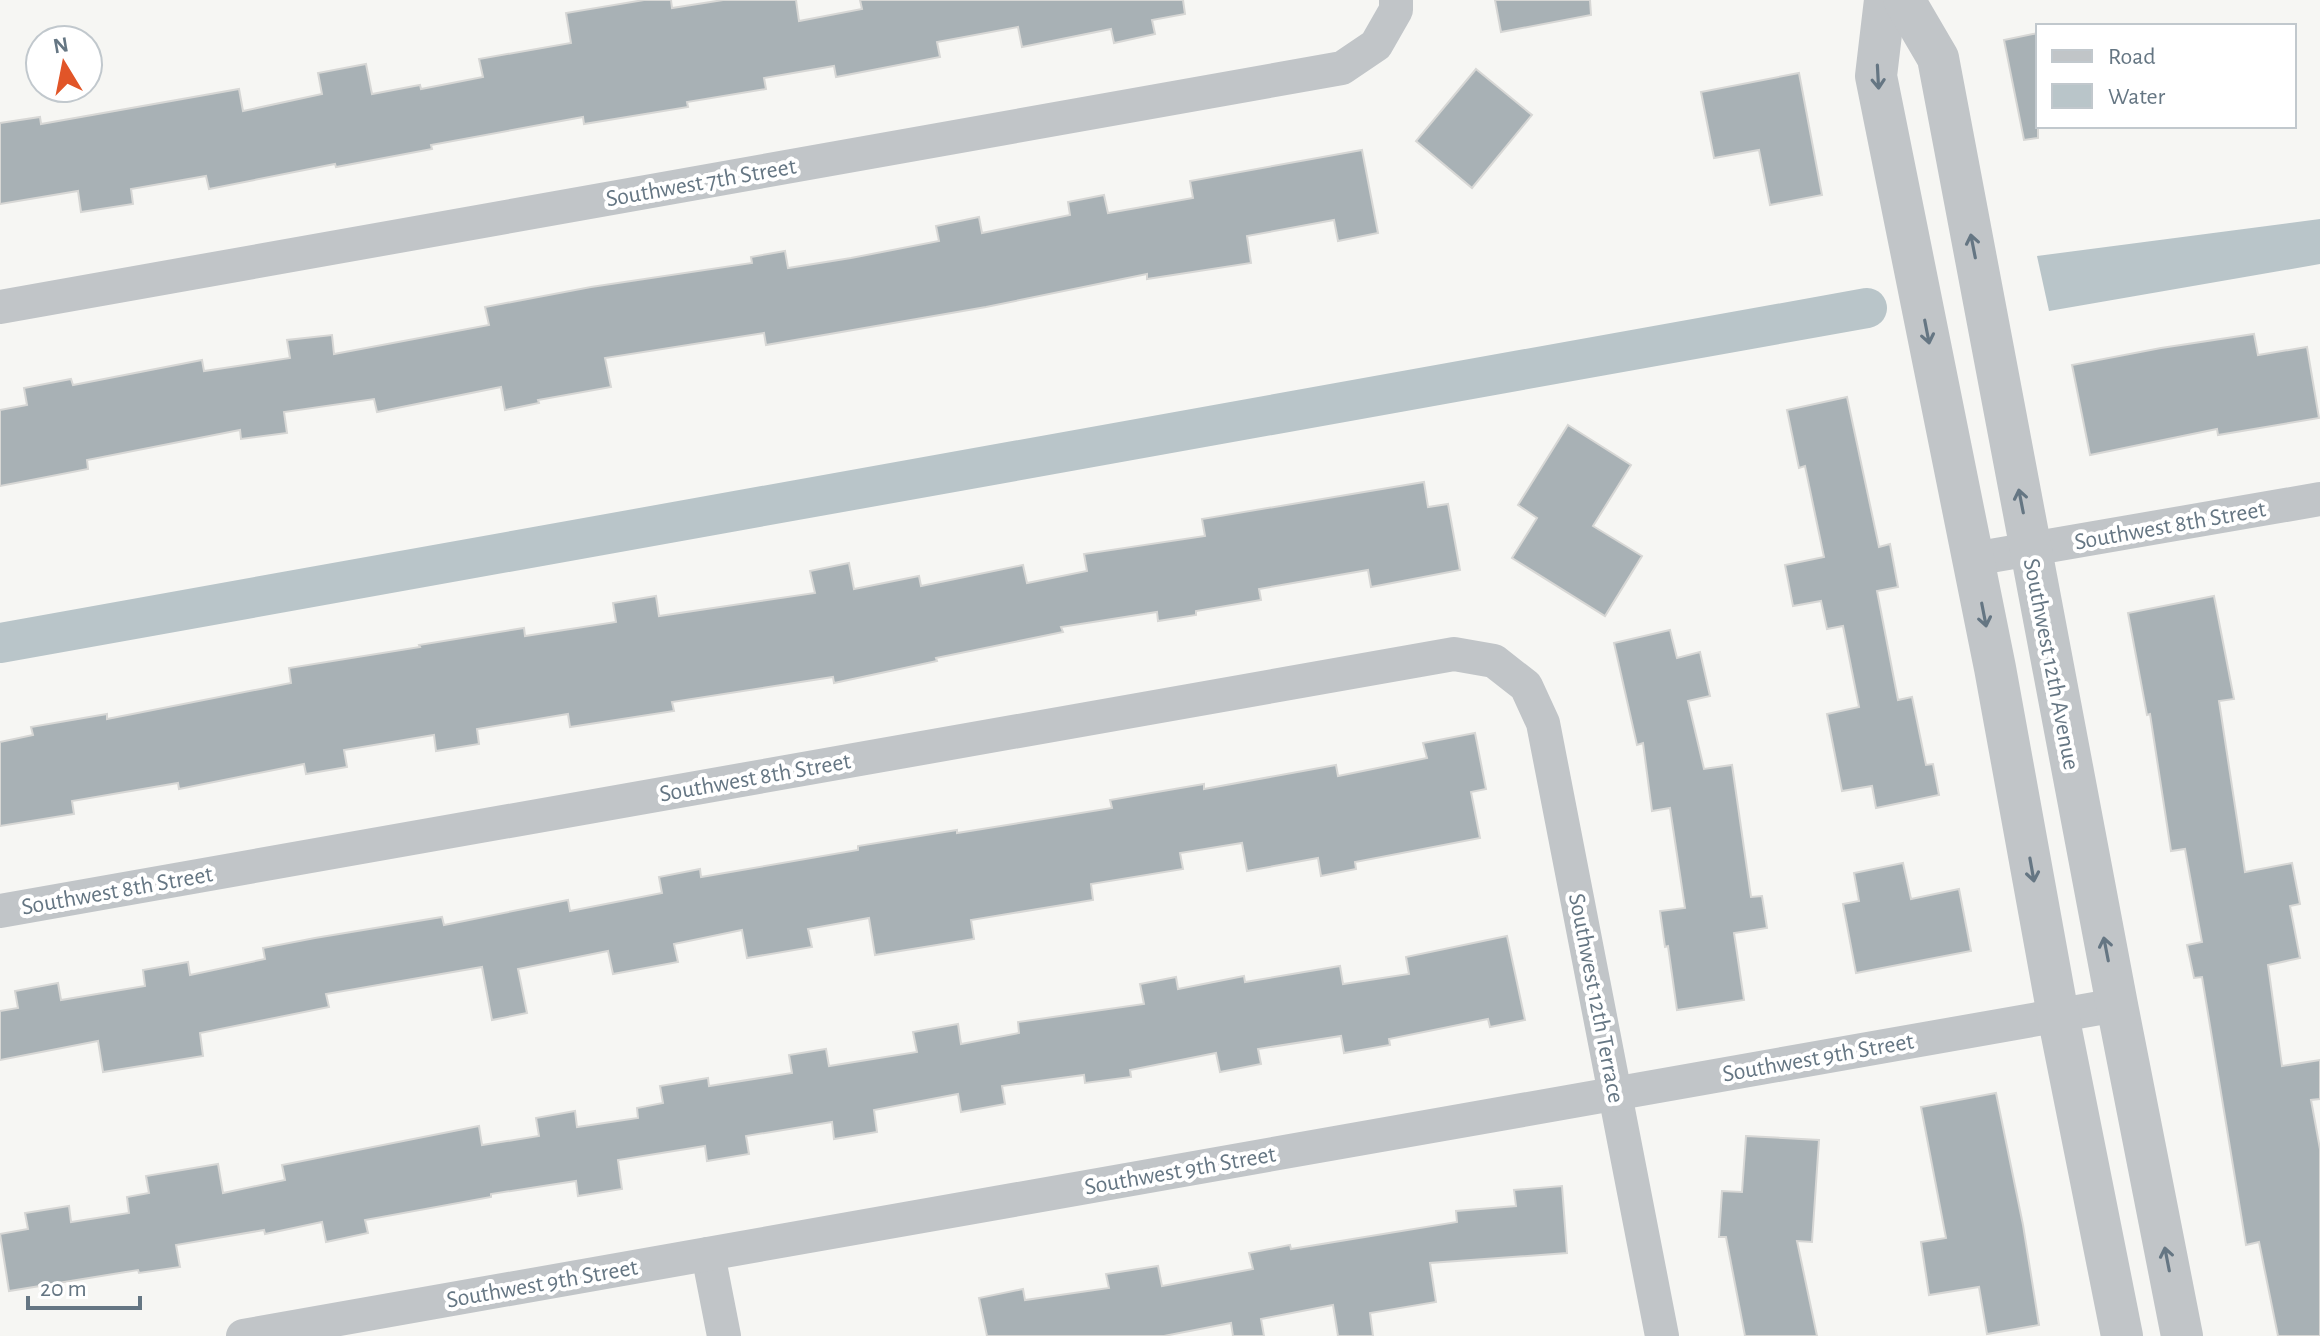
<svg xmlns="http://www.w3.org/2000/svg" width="2320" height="1336" font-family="'Alegreya Sans',sans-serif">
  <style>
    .water { fill: #b9c5c9 }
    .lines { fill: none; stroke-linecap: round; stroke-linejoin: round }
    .canal { stroke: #b9c5c9; stroke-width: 40 }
    .building { fill: #a8b1b5; stroke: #d7d7d5; stroke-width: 2 }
    .minor { stroke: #c1c5c8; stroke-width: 34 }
    .tertiary { stroke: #c1c5c8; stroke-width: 42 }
    .oneway { stroke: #657683 }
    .labels { text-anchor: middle; stroke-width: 8; stroke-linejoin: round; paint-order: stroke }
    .street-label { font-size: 24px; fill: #657683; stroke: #fff }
  </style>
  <rect width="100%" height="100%" fill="#f6f6f3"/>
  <path class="water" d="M 2320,219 L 2320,264 L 2049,311 L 2037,256 Z"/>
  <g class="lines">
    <path class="canal" d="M 0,643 L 1867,308"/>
  </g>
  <g class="building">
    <path d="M 644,0 L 671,0 L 672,8 L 723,0 L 796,0 L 799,21 L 862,9 L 860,0 L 1183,0 L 1185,14 L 1152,20 L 1155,34 L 1114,43 L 1111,29 L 1022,47 L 1018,27 L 937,42 L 940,57 L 836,77 L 834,66 L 764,78 L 766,89 L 687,102 L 688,107 L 584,124 L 583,117 L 431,145 L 432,149 L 336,167 L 335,164 L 209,189 L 206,176 L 131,189 L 133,204 L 81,212 L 78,191 L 0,204 L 0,123 L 40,117 L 41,124 L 239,89 L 243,111 L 322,94 L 318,73 L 366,64 L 372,94 L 420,85 L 421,89 L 483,77 L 479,59 L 571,43 L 566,13 Z"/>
    <path d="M 1495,0 L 1590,0 L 1591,15 L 1501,32 Z"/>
    <path d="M 2038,33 L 2038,138 L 2024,140 L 2004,40 Z"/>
    <path d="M 1476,69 L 1532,115 L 1472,188 L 1416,141 Z"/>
    <path d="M 1799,73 L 1822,195 L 1770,205 L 1759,150 L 1714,158 L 1701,92 Z"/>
    <path d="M 1362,150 L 1378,233 L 1338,241 L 1334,220 L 1247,236 L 1251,263 L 1147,279 L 1147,274 L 986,307 L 766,345 L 764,333 L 605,358 L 611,387 L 538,400 L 539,403 L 505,410 L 501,387 L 377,412 L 374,399 L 284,412 L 287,433 L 241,439 L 240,430 L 87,460 L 88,469 L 0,486 L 0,410 L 27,405 L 24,388 L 71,379 L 73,385 L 202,360 L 204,371 L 290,358 L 287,340 L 332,335 L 334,354 L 489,325 L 485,307 L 591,287 L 752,263 L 751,257 L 785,251 L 788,268 L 851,258 L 939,241 L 936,226 L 979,217 L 982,233 L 1070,215 L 1068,202 L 1104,195 L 1108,213 L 1193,198 L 1190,181 Z"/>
    <path d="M 2254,334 L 2258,355 L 2307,347 L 2319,418 L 2218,435 L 2217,429 L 2090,455 L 2072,365 L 2161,348 Z"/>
    <path d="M 1847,397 L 1879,547 L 1890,544 L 1898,587 L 1877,591 L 1898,700 L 1912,697 L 1926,765 L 1933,764 L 1939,795 L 1876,808 L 1872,786 L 1842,791 L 1827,714 L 1859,707 L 1843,626 L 1827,629 L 1821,601 L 1793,606 L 1785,565 L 1824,557 L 1805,466 L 1799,468 L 1787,410 Z"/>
    <path d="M 1568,425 L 1631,465 L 1593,526 L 1642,556 L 1605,616 L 1512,558 L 1537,518 L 1518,505 Z"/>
    <path d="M 1424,482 L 1428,507 L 1448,504 L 1460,570 L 1371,587 L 1368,570 L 1259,589 L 1261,600 L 1196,611 L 1196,615 L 1158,621 L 1157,612 L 1061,627 L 1063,632 L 936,658 L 937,661 L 834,683 L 833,677 L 672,702 L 674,711 L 570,727 L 568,714 L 477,729 L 479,744 L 436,751 L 434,735 L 344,750 L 347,767 L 306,774 L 304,764 L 179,789 L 178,783 L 72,801 L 74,814 L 0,826 L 0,742 L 33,735 L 31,727 L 107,714 L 107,719 L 291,683 L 289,668 L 420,647 L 419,645 L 524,628 L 525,636 L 616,622 L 613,603 L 656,596 L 659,616 L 815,593 L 810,571 L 849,563 L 854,589 L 919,576 L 921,586 L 1023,565 L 1027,583 L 1087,571 L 1084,554 L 1205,536 L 1202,519 Z"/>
    <path d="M 2214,596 L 2234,699 L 2219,701 L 2245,872 L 2292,863 L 2300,904 L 2290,906 L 2300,958 L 2268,965 L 2282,1066 L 2320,1060 L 2320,1099 L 2311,1100 L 2320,1149 L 2320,1336 L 2278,1336 L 2259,1242 L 2246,1245 L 2202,977 L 2194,978 L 2187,945 L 2202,942 L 2185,849 L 2171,851 L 2150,714 L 2147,715 L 2128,613 Z"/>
    <path d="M 1670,630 L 1677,658 L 1700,652 L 1710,696 L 1688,701 L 1704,769 L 1732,765 L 1751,897 L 1762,896 L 1767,928 L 1734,933 L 1744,1000 L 1677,1010 L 1668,946 L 1665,947 L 1660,911 L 1685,908 L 1670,808 L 1652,811 L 1643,743 L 1637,745 L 1614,643 Z"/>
    <path d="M 1475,733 L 1486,789 L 1471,792 L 1480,838 L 1355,862 L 1356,869 L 1321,876 L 1318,858 L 1247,871 L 1242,843 L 1180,853 L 1183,869 L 1091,884 L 1093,900 L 971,920 L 974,939 L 875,955 L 869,918 L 808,929 L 812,947 L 747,958 L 742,930 L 674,944 L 678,962 L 613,974 L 608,951 L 518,969 L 527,1013 L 492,1020 L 482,967 L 326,994 L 329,1007 L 200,1033 L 203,1056 L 103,1072 L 98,1041 L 0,1060 L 0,1011 L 18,1008 L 15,991 L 58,983 L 61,1000 L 145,986 L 143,970 L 188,962 L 190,975 L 265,959 L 263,948 L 315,938 L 442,917 L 444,925 L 568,900 L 570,911 L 662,893 L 659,877 L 700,869 L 701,877 L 858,850 L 858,846 L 957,830 L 957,833 L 1112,808 L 1110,800 L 1204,784 L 1204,789 L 1336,765 L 1338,776 L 1427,758 L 1423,743 Z"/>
    <path d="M 1903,863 L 1911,899 L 1959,889 L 1971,951 L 1856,973 L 1843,904 L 1859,901 L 1854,873 Z"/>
    <path d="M 1507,936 L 1525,1020 L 1490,1027 L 1488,1019 L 1389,1039 L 1390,1045 L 1344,1053 L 1341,1036 L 1258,1049 L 1261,1064 L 1220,1072 L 1216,1053 L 1130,1070 L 1131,1077 L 1085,1083 L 1084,1075 L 1002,1086 L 1005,1104 L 961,1112 L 958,1094 L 874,1110 L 877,1132 L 834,1139 L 832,1122 L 746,1136 L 749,1154 L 707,1161 L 705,1146 L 618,1160 L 622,1189 L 578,1196 L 576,1181 L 491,1194 L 491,1197 L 365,1220 L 368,1233 L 326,1242 L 322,1222 L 265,1234 L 264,1230 L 176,1245 L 180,1267 L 139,1273 L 138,1270 L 9,1291 L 0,1234 L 28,1229 L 25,1213 L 69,1206 L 71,1222 L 129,1213 L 127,1197 L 149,1193 L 146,1176 L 218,1164 L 223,1193 L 285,1180 L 282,1165 L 479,1126 L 482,1145 L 539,1136 L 536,1118 L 575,1111 L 577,1127 L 638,1118 L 637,1108 L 663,1103 L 660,1086 L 708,1078 L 709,1086 L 792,1073 L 789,1055 L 826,1049 L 829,1066 L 917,1052 L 913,1032 L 958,1024 L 961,1044 L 1019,1033 L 1018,1022 L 1144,1004 L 1140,984 L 1176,977 L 1178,989 L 1244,976 L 1245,982 L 1340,966 L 1343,984 L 1409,974 L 1406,957 Z"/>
    <path d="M 1996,1093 L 2023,1225 L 2039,1325 L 1987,1334 L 1979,1287 L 1929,1295 L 1921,1242 L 1946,1238 L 1921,1107 Z"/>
    <path d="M 1746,1136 L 1819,1140 L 1812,1242 L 1797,1241 L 1817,1336 L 1745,1336 L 1726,1237 L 1719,1237 L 1722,1191 L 1742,1192 Z"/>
    <path d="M 1562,1186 L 1567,1253 L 1430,1263 L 1436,1302 L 1370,1313 L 1373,1336 L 1338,1336 L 1333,1305 L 1261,1319 L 1264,1336 L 1233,1336 L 1231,1323 L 1164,1336 L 987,1336 L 979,1298 L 1023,1289 L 1025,1300 L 1109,1288 L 1106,1274 L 1158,1266 L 1162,1286 L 1253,1269 L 1249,1253 L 1290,1245 L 1291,1249 L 1457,1222 L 1456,1211 L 1516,1206 L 1514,1190 Z"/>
  </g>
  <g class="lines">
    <g class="minor">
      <path d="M 0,307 L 1342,68 L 1376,45 L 1396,10 L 1396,0"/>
      <path d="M 1973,559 L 2320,499"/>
      <path d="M 0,911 L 1454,654 L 1494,661 L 1526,686 L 1543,723 L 1662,1336"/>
      <path d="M 708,1254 L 724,1336"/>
      <path d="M 243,1336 L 2117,1005"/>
    </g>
    <g class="tertiary">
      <path d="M 1885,0 L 1876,76 L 1995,668 L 2058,1015 L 2122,1336"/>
      <path d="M 1904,0 L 1938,58 L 2117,1005 L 2182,1336"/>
    </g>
  </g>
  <defs><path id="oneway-shaft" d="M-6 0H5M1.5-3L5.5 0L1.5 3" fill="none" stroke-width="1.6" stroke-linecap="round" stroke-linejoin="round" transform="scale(2)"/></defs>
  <g class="oneway">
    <use href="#oneway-shaft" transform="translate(1878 77) rotate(87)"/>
    <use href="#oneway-shaft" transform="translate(1973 246) rotate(-101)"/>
    <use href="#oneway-shaft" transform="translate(1927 332) rotate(79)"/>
    <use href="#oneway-shaft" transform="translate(2021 501) rotate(-101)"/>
    <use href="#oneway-shaft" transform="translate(1984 615) rotate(79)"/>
    <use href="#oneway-shaft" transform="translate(2032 870) rotate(80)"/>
    <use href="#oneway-shaft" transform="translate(2106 949) rotate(-101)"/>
    <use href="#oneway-shaft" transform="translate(2167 1259) rotate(-101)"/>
  </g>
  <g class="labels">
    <g class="street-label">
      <text transform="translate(701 182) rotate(-10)" y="8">Southwest 7th Street</text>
      <text transform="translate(2170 525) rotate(-10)" y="8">Southwest 8th Street</text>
      <text transform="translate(2052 664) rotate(79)" y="8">Southwest 12th Avenue</text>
      <text transform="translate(755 777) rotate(-10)" y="8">Southwest 8th Street</text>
      <text transform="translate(117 890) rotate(-10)" y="8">Southwest 8th Street</text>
      <text transform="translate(1597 998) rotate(79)" y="8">Southwest 12th Terrace</text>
      <text transform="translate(1818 1057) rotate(-10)" y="8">Southwest 9th Street</text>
      <text transform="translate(1180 1170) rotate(-10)" y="8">Southwest 9th Street</text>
      <text transform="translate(542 1283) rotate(-10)" y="8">Southwest 9th Street</text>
    </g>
  </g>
  <rect x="2036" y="24" width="260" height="104" fill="#ffffff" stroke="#c1c8cd" stroke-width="2"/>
  <rect x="2052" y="50" width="40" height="12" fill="#c1c5c8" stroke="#c1c8cd" stroke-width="2"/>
  <text x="2108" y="64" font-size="24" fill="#657683">Road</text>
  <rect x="2052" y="84" width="40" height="24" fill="#b9c5c9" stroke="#c1c8cd" stroke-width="2"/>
  <text x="2108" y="104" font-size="24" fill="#657683">Water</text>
  <g transform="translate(64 64) rotate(350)"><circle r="38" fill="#ffffff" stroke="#c1c8cd" stroke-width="2"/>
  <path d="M0-6L14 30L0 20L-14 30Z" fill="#e15528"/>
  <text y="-12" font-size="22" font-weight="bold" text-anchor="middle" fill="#657683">N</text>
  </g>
  <path d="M28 1296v12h112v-12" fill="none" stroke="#657683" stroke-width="4"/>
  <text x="40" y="1296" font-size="24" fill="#657683" stroke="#ffffff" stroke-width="6" paint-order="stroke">20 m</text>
</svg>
